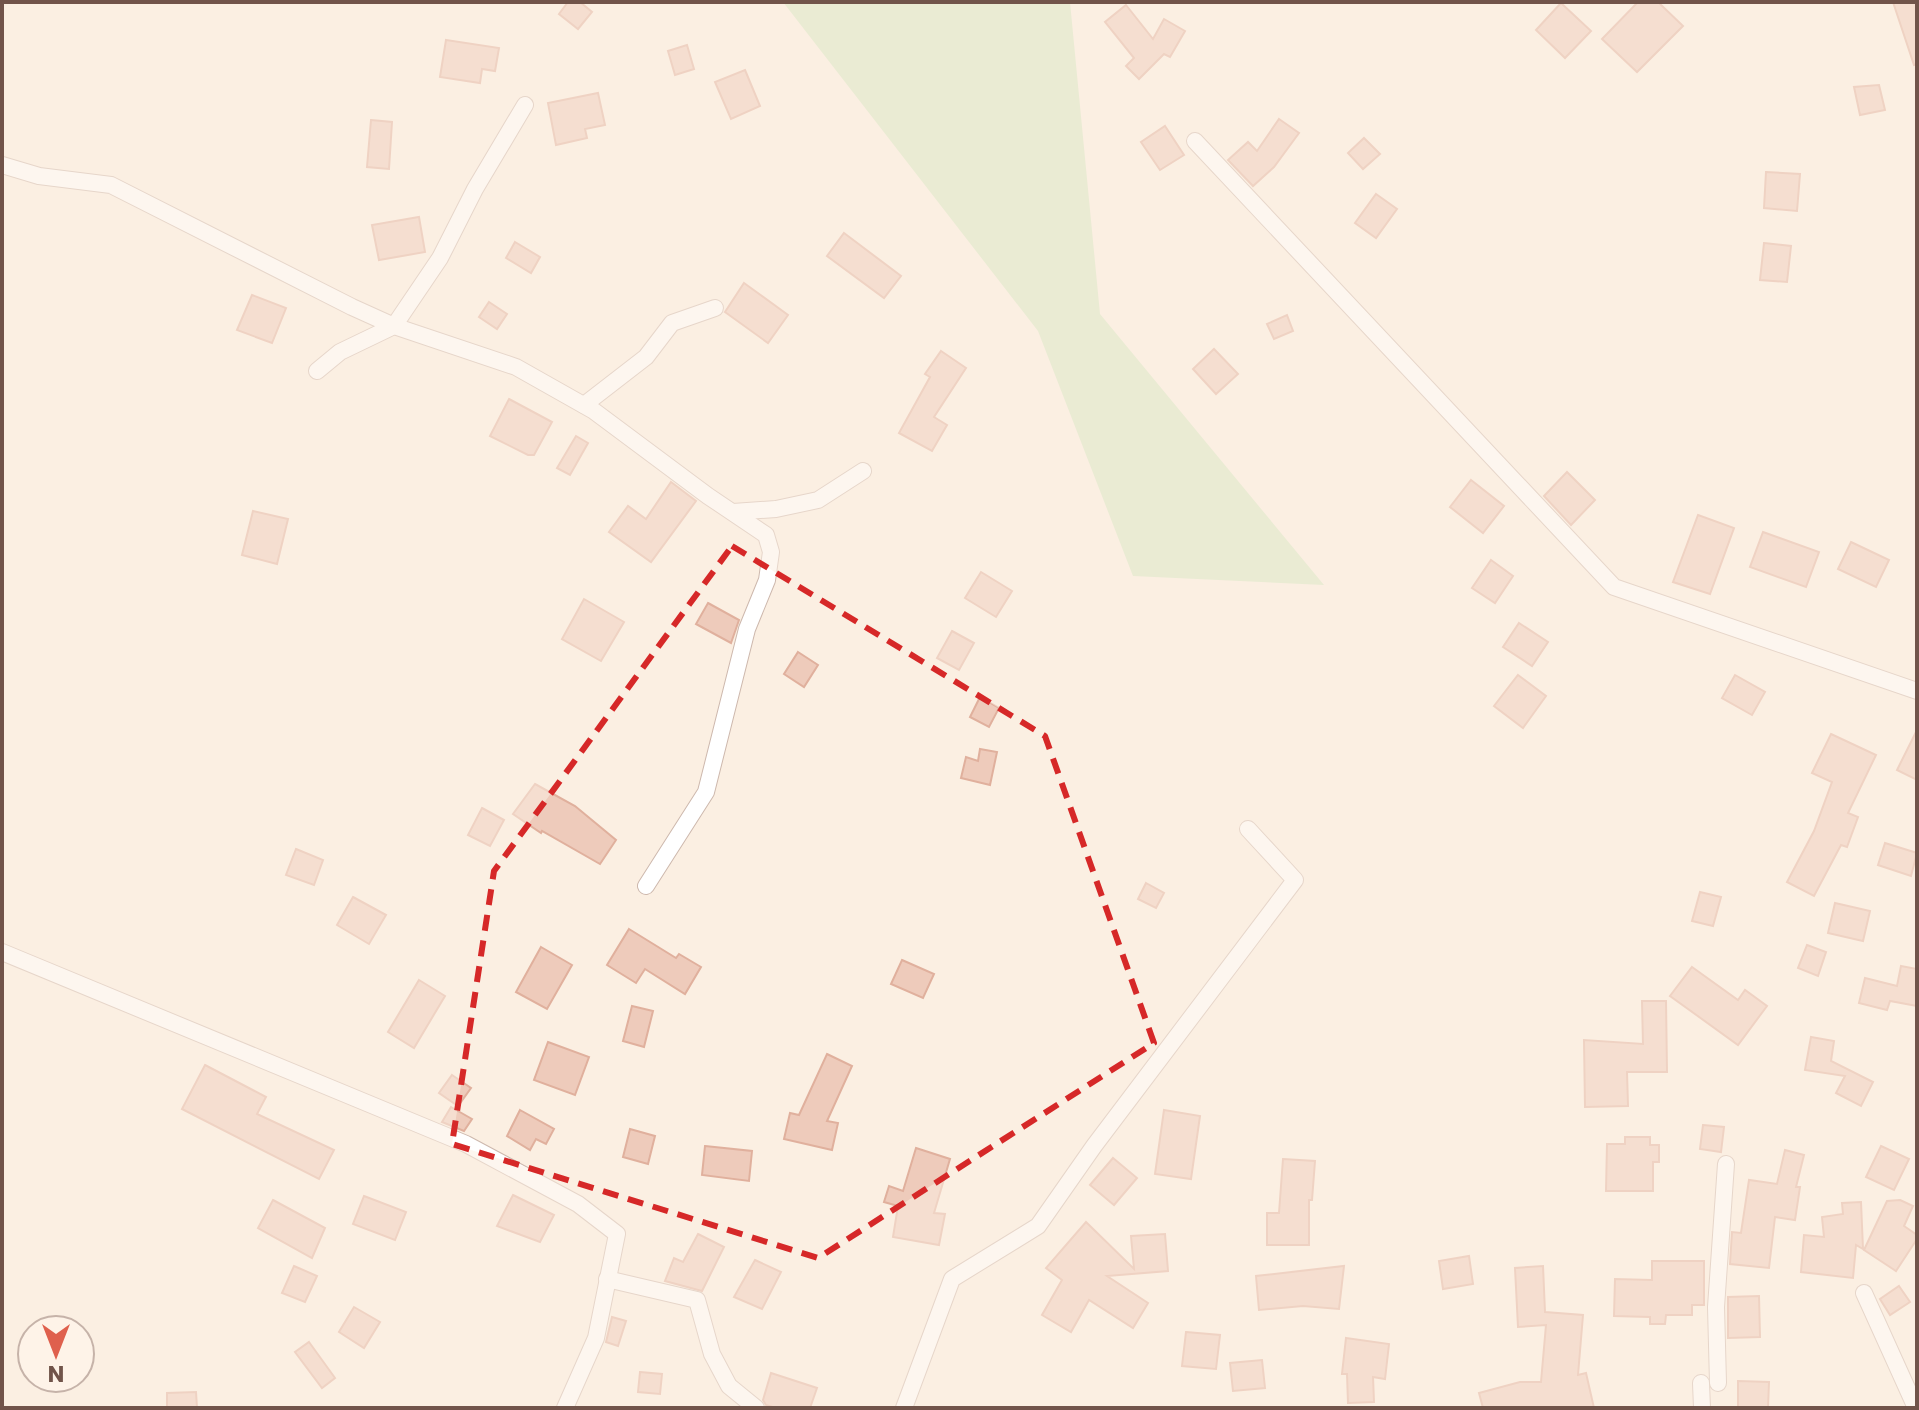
<svg xmlns="http://www.w3.org/2000/svg" width="1919" height="1410" font-family="Poppins,sans-serif">
  <style>
    .green { fill: #d4e7c2 }
    .building { fill: #eecbbb; stroke: #e0b09d; stroke-width: 2 }
    .lines { fill: none; stroke-linecap: round; stroke-linejoin: round }
    .street-casing { stroke: #cdb8ad; stroke-width: 18 }
    .street { stroke: #fff; stroke-width: 16 }
    .marked { fill: none; stroke: #d62828; stroke-width: 6; stroke-dasharray: 16 10; stroke-linejoin: round }
  </style>
  <rect width="100%" height="100%" fill="#fbefe2"/>
  <path class="green" d="M 783,2 L 1070,2 L 1100,314 L 1324,585 L 1133,576 L 1038,331 Z"/>
  <g class="building">
    <path d="M 568,2 L 580,2 L 592,12 L 578,29 L 559,14 Z"/>
    <path d="M 1638,2 L 1658,2 L 1683,26 L 1637,72 L 1602,39 Z"/>
    <path d="M 1893,2 L 1917,2 L 1917,64 L 1914,65 Z"/>
    <path d="M 1561,3 L 1591,31 L 1565,58 L 1536,30 Z"/>
    <path d="M 1126,5 L 1153,39 L 1164,19 L 1185,31 L 1170,57 L 1164,54 L 1139,79 L 1126,66 L 1134,58 L 1105,22 Z"/>
    <path d="M 446,40 L 499,48 L 495,71 L 482,69 L 480,83 L 440,77 Z"/>
    <path d="M 687,45 L 694,69 L 675,75 L 668,51 Z"/>
    <path d="M 745,70 L 760,106 L 731,119 L 715,82 Z"/>
    <path d="M 1879,85 L 1885,110 L 1860,115 L 1854,87 Z"/>
    <path d="M 598,93 L 605,125 L 585,129 L 587,138 L 556,145 L 548,103 Z"/>
    <path d="M 1279,119 L 1299,133 L 1274,167 L 1253,186 L 1228,160 L 1248,142 L 1257,151 Z"/>
    <path d="M 371,120 L 392,122 L 389,169 L 367,167 Z"/>
    <path d="M 1165,126 L 1184,155 L 1160,170 L 1141,142 Z"/>
    <path d="M 1364,138 L 1380,154 L 1363,169 L 1348,153 Z"/>
    <path d="M 1766,172 L 1800,174 L 1797,211 L 1764,208 Z"/>
    <path d="M 1376,194 L 1397,209 L 1376,238 L 1355,223 Z"/>
    <path d="M 419,217 L 425,252 L 379,260 L 372,225 Z"/>
    <path d="M 844,233 L 901,276 L 884,298 L 827,256 Z"/>
    <path d="M 515,242 L 540,257 L 531,273 L 506,258 Z"/>
    <path d="M 1764,243 L 1791,246 L 1787,282 L 1760,280 Z"/>
    <path d="M 744,283 L 788,315 L 768,343 L 725,312 Z"/>
    <path d="M 252,295 L 286,308 L 272,343 L 237,330 Z"/>
    <path d="M 489,302 L 507,314 L 497,329 L 479,317 Z"/>
    <path d="M 1287,315 L 1293,331 L 1274,339 L 1267,324 Z"/>
    <path d="M 1214,349 L 1238,374 L 1216,394 L 1193,369 Z"/>
    <path d="M 941,351 L 966,368 L 934,417 L 947,425 L 932,451 L 899,433 L 930,377 L 925,374 Z"/>
    <path d="M 509,399 L 552,422 L 534,455 L 528,455 L 490,436 Z"/>
    <path d="M 576,436 L 588,443 L 570,475 L 557,468 Z"/>
    <path d="M 1567,472 L 1595,500 L 1571,525 L 1544,496 Z"/>
    <path d="M 1471,480 L 1504,506 L 1483,533 L 1450,507 Z"/>
    <path d="M 671,482 L 696,501 L 651,562 L 609,532 L 628,506 L 646,519 Z"/>
    <path d="M 253,511 L 288,519 L 277,564 L 242,555 Z"/>
    <path d="M 1698,515 L 1734,528 L 1710,594 L 1673,582 Z"/>
    <path d="M 1763,532 L 1819,552 L 1806,587 L 1750,567 Z"/>
    <path d="M 1851,542 L 1889,560 L 1876,587 L 1838,569 Z"/>
    <path d="M 1491,560 L 1513,576 L 1495,603 L 1472,588 Z"/>
    <path d="M 981,572 L 1012,591 L 996,617 L 965,598 Z"/>
    <path d="M 584,599 L 624,622 L 601,661 L 562,639 Z"/>
    <path d="M 708,603 L 739,620 L 731,643 L 696,624 Z"/>
    <path d="M 1519,623 L 1548,642 L 1532,666 L 1503,647 Z"/>
    <path d="M 952,631 L 974,643 L 959,670 L 937,658 Z"/>
    <path d="M 798,652 L 818,665 L 804,687 L 784,674 Z"/>
    <path d="M 1518,675 L 1546,696 L 1523,728 L 1494,706 Z"/>
    <path d="M 1735,675 L 1765,692 L 1752,715 L 1722,698 Z"/>
    <path d="M 980,697 L 999,708 L 989,727 L 970,717 Z"/>
    <path d="M 1917,730 L 1917,780 L 1897,770 Z"/>
    <path d="M 1831,734 L 1876,755 L 1848,813 L 1858,817 L 1847,847 L 1841,845 L 1814,896 L 1787,882 L 1814,831 L 1832,782 L 1812,773 Z"/>
    <path d="M 980,749 L 997,752 L 990,785 L 961,778 L 966,757 L 978,761 Z"/>
    <path d="M 535,784 L 575,806 L 616,840 L 600,864 L 542,831 L 541,833 L 513,814 Z"/>
    <path d="M 482,808 L 504,820 L 490,846 L 468,835 Z"/>
    <path d="M 1885,843 L 1917,853 L 1911,876 L 1878,865 Z"/>
    <path d="M 296,849 L 323,860 L 314,885 L 286,875 Z"/>
    <path d="M 1146,883 L 1164,893 L 1156,908 L 1138,899 Z"/>
    <path d="M 1700,892 L 1721,897 L 1713,926 L 1692,921 Z"/>
    <path d="M 353,897 L 386,915 L 369,944 L 337,925 Z"/>
    <path d="M 1835,903 L 1870,911 L 1863,941 L 1828,933 Z"/>
    <path d="M 629,929 L 676,958 L 679,954 L 701,967 L 685,994 L 645,969 L 636,983 L 607,965 Z"/>
    <path d="M 1807,945 L 1826,952 L 1818,976 L 1798,968 Z"/>
    <path d="M 541,947 L 572,965 L 547,1009 L 516,992 Z"/>
    <path d="M 902,960 L 934,974 L 923,998 L 891,984 Z"/>
    <path d="M 1901,966 L 1917,969 L 1917,1006 L 1890,1001 L 1887,1010 L 1859,1003 L 1865,978 L 1897,986 Z"/>
    <path d="M 1692,967 L 1738,1000 L 1745,990 L 1767,1006 L 1738,1045 L 1670,996 Z"/>
    <path d="M 419,980 L 445,996 L 414,1048 L 388,1032 Z"/>
    <path d="M 1642,1001 L 1666,1001 L 1667,1072 L 1627,1072 L 1628,1106 L 1585,1107 L 1584,1040 L 1643,1044 Z"/>
    <path d="M 632,1006 L 653,1011 L 644,1047 L 623,1041 Z"/>
    <path d="M 1811,1037 L 1834,1041 L 1831,1061 L 1873,1082 L 1861,1106 L 1836,1093 L 1845,1076 L 1805,1070 Z"/>
    <path d="M 548,1042 L 589,1057 L 575,1095 L 534,1080 Z"/>
    <path d="M 827,1054 L 852,1066 L 827,1121 L 838,1123 L 832,1150 L 784,1139 L 790,1113 L 799,1115 Z"/>
    <path d="M 205,1065 L 266,1097 L 257,1114 L 334,1150 L 319,1179 L 182,1109 Z"/>
    <path d="M 452,1075 L 471,1088 L 458,1106 L 439,1093 Z"/>
    <path d="M 451,1107 L 472,1119 L 464,1131 L 442,1122 Z"/>
    <path d="M 520,1110 L 554,1129 L 546,1144 L 536,1139 L 530,1150 L 507,1136 Z"/>
    <path d="M 1164,1110 L 1200,1116 L 1191,1179 L 1155,1174 Z"/>
    <path d="M 1703,1125 L 1724,1127 L 1721,1152 L 1700,1149 Z"/>
    <path d="M 630,1129 L 655,1136 L 648,1164 L 623,1157 Z"/>
    <path d="M 1625,1137 L 1650,1137 L 1650,1145 L 1659,1145 L 1659,1162 L 1653,1162 L 1653,1191 L 1606,1191 L 1607,1144 L 1625,1144 Z"/>
    <path d="M 705,1146 L 752,1151 L 749,1181 L 702,1175 Z"/>
    <path d="M 1881,1146 L 1909,1159 L 1894,1190 L 1866,1177 Z"/>
    <path d="M 916,1148 L 950,1159 L 934,1213 L 945,1214 L 939,1245 L 893,1237 L 898,1206 L 884,1202 L 889,1186 L 903,1191 Z"/>
    <path d="M 1785,1150 L 1804,1155 L 1796,1187 L 1800,1187 L 1795,1220 L 1775,1217 L 1769,1268 L 1730,1264 L 1732,1232 L 1741,1233 L 1749,1180 L 1777,1184 Z"/>
    <path d="M 1113,1158 L 1137,1178 L 1114,1205 L 1090,1185 Z"/>
    <path d="M 1283,1159 L 1315,1161 L 1312,1200 L 1309,1200 L 1309,1245 L 1267,1245 L 1267,1213 L 1279,1213 Z"/>
    <path d="M 513,1195 L 554,1215 L 540,1242 L 497,1226 Z"/>
    <path d="M 364,1196 L 406,1212 L 395,1240 L 353,1224 Z"/>
    <path d="M 273,1200 L 325,1228 L 312,1258 L 258,1228 Z"/>
    <path d="M 1900,1200 L 1913,1206 L 1904,1226 L 1917,1235 L 1917,1239 L 1896,1271 L 1864,1250 L 1887,1201 Z"/>
    <path d="M 1861,1202 L 1863,1249 L 1856,1245 L 1853,1278 L 1801,1272 L 1804,1235 L 1824,1237 L 1822,1217 L 1843,1214 L 1842,1203 Z"/>
    <path d="M 1086,1222 L 1134,1269 L 1131,1236 L 1165,1234 L 1168,1271 L 1107,1276 L 1148,1303 L 1133,1328 L 1089,1300 L 1071,1332 L 1042,1315 L 1062,1280 L 1046,1268 Z"/>
    <path d="M 698,1234 L 724,1247 L 702,1291 L 665,1281 L 674,1258 L 683,1262 Z"/>
    <path d="M 1469,1256 L 1473,1284 L 1443,1289 L 1439,1261 Z"/>
    <path d="M 755,1260 L 781,1272 L 762,1309 L 734,1297 Z"/>
    <path d="M 1652,1261 L 1704,1261 L 1704,1305 L 1692,1305 L 1692,1315 L 1666,1315 L 1665,1324 L 1650,1324 L 1650,1317 L 1614,1316 L 1615,1279 L 1652,1280 Z"/>
    <path d="M 294,1266 L 317,1276 L 305,1302 L 282,1293 Z"/>
    <path d="M 1344,1266 L 1339,1309 L 1303,1306 L 1259,1310 L 1256,1276 Z"/>
    <path d="M 1543,1266 L 1545,1312 L 1583,1315 L 1578,1375 L 1586,1373 L 1594,1408 L 1483,1408 L 1479,1393 L 1520,1382 L 1541,1382 L 1546,1325 L 1518,1327 L 1515,1268 Z"/>
    <path d="M 1899,1286 L 1910,1302 L 1890,1315 L 1880,1299 Z"/>
    <path d="M 1759,1296 L 1760,1337 L 1728,1338 L 1728,1297 Z"/>
    <path d="M 354,1307 L 380,1322 L 364,1348 L 339,1332 Z"/>
    <path d="M 612,1317 L 626,1321 L 618,1346 L 606,1342 Z"/>
    <path d="M 1186,1332 L 1220,1335 L 1216,1369 L 1182,1366 Z"/>
    <path d="M 1346,1338 L 1389,1344 L 1385,1379 L 1373,1377 L 1374,1402 L 1348,1403 L 1347,1374 L 1342,1374 Z"/>
    <path d="M 309,1342 L 335,1378 L 322,1388 L 295,1352 Z"/>
    <path d="M 1262,1360 L 1265,1388 L 1233,1391 L 1230,1363 Z"/>
    <path d="M 640,1372 L 662,1374 L 660,1394 L 638,1392 Z"/>
    <path d="M 771,1373 L 817,1388 L 810,1408 L 776,1408 L 766,1405 L 763,1400 Z"/>
    <path d="M 1738,1381 L 1769,1382 L 1768,1408 L 1738,1408 Z"/>
    <path d="M 196,1392 L 197,1408 L 167,1408 L 167,1393 Z"/>
  </g>
  <g class="lines">
    <g class="street-casing">
      <g id="street">
        <path d="M 1195,141 L 1614,587 L 1917,691"/>
        <path d="M 2,165 L 39,176 L 111,185 L 352,307 L 394,326 L 440,258 L 475,189 L 525,105"/>
        <path d="M 317,371 L 340,352 L 394,326 L 516,367 L 594,411 L 708,496 L 766,535 L 771,552 L 767,580 L 747,629 L 706,792 L 646,886"/>
        <path d="M 584,405 L 646,357 L 672,323 L 715,308"/>
        <path d="M 733,512 L 776,509 L 818,500 L 863,471"/>
        <path d="M 2,952 L 466,1144 L 578,1204 L 617,1234 L 596,1338 L 565,1408"/>
        <path d="M 607,1279 L 697,1300 L 712,1354 L 729,1386 L 756,1408"/>
        <path d="M 1864,1293 L 1916,1408"/>
        <path d="M 1701,1383 L 1702,1408"/>
        <path d="M 1718,1383 L 1716,1307 L 1726,1164"/>
        <path d="M 904,1408 L 952,1279 L 1038,1226 L 1094,1146 L 1295,880 L 1248,829"/>
      </g>
    </g>
    <use href="#street" class="street"/>
  </g>
  <path d="M0 0H1919V1410H0ZM 732,546 L 1045,736 L 1154,1043 L 818,1258 L 452,1144 L 494,871 Z" fill="#fbefe2" fill-opacity=".55" fill-rule="evenodd"/>
  <path class="marked" d="M 732,546 L 1045,736 L 1154,1043 L 818,1258 L 452,1144 L 494,871 Z"/>
  <rect width="1919" height="1410" fill="none" stroke="#71544a" stroke-width="8"/>
  <g transform="translate(56 1354) rotate(180)"><circle r="38" fill="#fef3e8" stroke="#c6b3a9" stroke-width="2"/>
  <path d="M0-6L14 30L0 20L-14 30Z" fill="#df604d"/>
  <text y="-12" font-size="22" font-weight="bold" text-anchor="middle" fill="#71544a">N</text>
  </g>
</svg>
